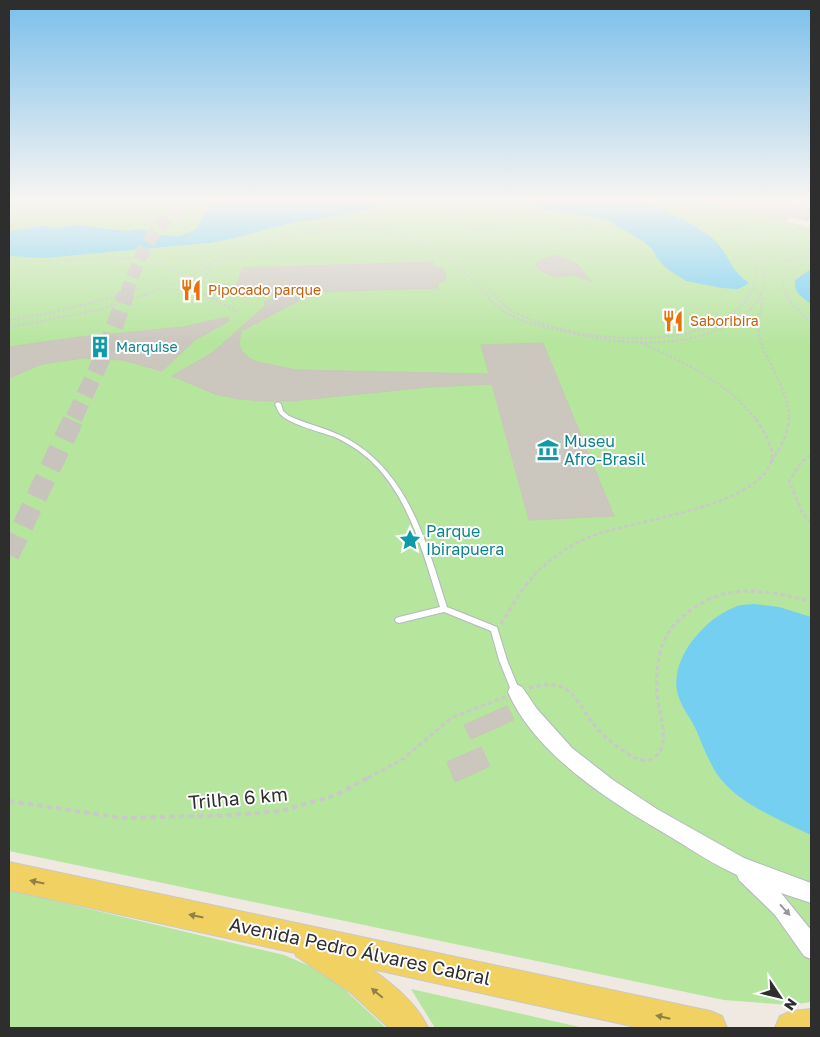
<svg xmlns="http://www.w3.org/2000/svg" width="820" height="1037" font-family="'Golos Text',sans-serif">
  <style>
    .green { fill: #b6e59e }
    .water { fill: #75cff0 }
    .building { fill: #cbc7bf; stroke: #cbc5ba }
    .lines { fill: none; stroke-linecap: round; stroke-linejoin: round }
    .highway-tunnel-far2 { stroke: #c8c4bd; stroke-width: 13; stroke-dasharray: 13 6; stroke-linecap: butt }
    .highway-tunnel-far1 { stroke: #c8c4bd; stroke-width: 17; stroke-dasharray: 17 8; stroke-linecap: butt }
    .highway-tunnel { stroke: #c8c4bd; stroke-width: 21; stroke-dasharray: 21 11; stroke-linecap: butt }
    .lane-casing { stroke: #b4b7c1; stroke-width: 2 }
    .street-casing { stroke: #b4b7c1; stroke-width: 2 }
    .primary-casing { stroke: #c9c9c9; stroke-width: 2 }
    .path-far4 { stroke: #c9c9c9; stroke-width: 1; stroke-dasharray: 2 1; stroke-linecap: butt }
    .path-far3 { stroke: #c9c9c9; stroke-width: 2; stroke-dasharray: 2.5 2; stroke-linecap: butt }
    .path-far2 { stroke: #c9c9c9; stroke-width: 2.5; stroke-dasharray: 4 2.5; stroke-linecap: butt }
    .path-far1 { stroke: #c9c9c9; stroke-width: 3; stroke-dasharray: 4.5 3; stroke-linecap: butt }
    .path { stroke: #c9c9c9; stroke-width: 4; stroke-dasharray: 5.5 4; stroke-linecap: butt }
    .lane { fill: #fff; fill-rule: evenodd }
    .street { fill: #fff; fill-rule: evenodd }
    .primary { fill: #f2d163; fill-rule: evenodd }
    .oneway { fill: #908048 }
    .oneway2 { fill: #969696 }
    .labels { text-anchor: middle; stroke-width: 4; stroke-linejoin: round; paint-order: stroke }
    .far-food-label { font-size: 14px; fill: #c56008; stroke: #fff; text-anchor: start }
    .far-culture-label { font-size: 14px; fill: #0d838f; stroke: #fff; text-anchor: start }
    .culture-label { font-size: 16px; fill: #0d838f; stroke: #fff; text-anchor: start }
    .near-street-label { font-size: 19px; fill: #2e2e2e; stroke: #fff }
  </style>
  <rect width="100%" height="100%" fill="#efe9e1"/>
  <g class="green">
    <path d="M 9,199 L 705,199 L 811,228 L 811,1002 L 790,1005 L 724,1000 L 9,851 Z"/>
    <path d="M 9,890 L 284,955 L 328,974 L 386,1028 L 9,1028 Z"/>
    <path d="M 411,989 L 584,1028 L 435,1028 Z"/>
  </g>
  <g class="water">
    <path d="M 213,199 L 390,199 C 373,214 312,219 288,224 C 261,230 236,239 209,243 L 44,258 L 9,256 L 9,231 L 43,226 L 58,228 L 76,225 L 127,231 L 141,229 L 160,235 L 180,236 L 196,229 Z"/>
    <path d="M 518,199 C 552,199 592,196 625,199 C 650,202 693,223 712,238 C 728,251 730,271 748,282 L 747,285 L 737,289 L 722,288 L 686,281 L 666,268 L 657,258 L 652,249 L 643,241 L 606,219 L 543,209 Z"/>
    <path d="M 811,269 L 811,304 C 802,297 794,293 795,280 Z"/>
    <path d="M 754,604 L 779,607 L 811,617 L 811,835 C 784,822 747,807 726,785 C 712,771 705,751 697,732 C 692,719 682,709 678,695 C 668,660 704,619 735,607 C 741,604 748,605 754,604 Z"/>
  </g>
  <g class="building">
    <path d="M 719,199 L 777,199 L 800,205 L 802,204 L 811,206 L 811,217 L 807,221 L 792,217 L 787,221 L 718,203 Z"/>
    <path d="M 555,255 L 577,264 L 592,282 L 574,275 L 555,277 L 538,269 L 536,264 L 541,260 Z"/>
    <path d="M 433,262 L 434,267 L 444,269 L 446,280 L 437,283 L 438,288 L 315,292 L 243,330 L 242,328 L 239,343 L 241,350 L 249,358 L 257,362 L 297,370 L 489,374 L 481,345 L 543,343 L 614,516 L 529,520 L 492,384 L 429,387 L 291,401 L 264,401 L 238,399 L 215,394 L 172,376 L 212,353 L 266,305 L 264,302 L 288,293 L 234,295 L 242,268 Z"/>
    <path d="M 228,317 L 229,321 L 195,340 L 162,371 L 122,360 L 83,358 L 42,364 L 9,378 L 9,347 L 79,337 L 183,327 Z"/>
    <path d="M 507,706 L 514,720 L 471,739 L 464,725 Z"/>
    <path d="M 481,747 L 490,766 L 455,782 L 447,762 Z"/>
  </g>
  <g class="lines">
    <path class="highway-tunnel-far2" d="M 126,295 C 143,248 149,231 189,199"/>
    <path class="highway-tunnel-far1" d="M 74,418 L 106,350 L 126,294"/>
    <path class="highway-tunnel" d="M 9,555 L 75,416"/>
    <g class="lane-casing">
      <path id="lane" d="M 278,402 L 281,404 L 283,411 L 289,416 C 311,426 336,430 356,444 C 411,480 428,548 447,607 L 497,627 L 507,660 L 520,692 L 519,695 L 516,696 L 513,695 L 499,660 L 491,631 L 444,612 L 399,623 L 396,622 L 395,620 L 396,618 L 399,617 L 440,607 C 424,557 411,500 372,462 C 362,452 349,444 337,438 C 322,432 290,425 280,414 C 278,411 277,408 275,404 Z"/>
    </g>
    <g class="street-casing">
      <path id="street" d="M 516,684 L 522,687 L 537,709 L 572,748 L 613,780 L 657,809 L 744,858 L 811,883 L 811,903 L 781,893 L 811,930 L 811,959 L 804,956 L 775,915 L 739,880 L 737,875 C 715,865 695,852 674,839 C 616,805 536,757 508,692 L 510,687 Z"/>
    </g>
    <g class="primary-casing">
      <g id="primary">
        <path d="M 802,199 L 811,199 L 811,203 L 804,201 Z"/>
        <path d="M 9,862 L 710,1011 L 722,1016 L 727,1028 L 640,1028 L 372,969 C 393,985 417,1003 428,1028 L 389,1028 L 351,993 L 296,956 L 295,953 L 9,890 Z"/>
        <path d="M 811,1009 L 811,1028 L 775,1028 L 780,1016 L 792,1011 Z"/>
      </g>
    </g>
    <g class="path-far4">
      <path d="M 57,199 C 77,216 130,222 155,218 C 170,216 183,207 194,199"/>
      <path d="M 660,199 C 696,212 728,217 753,249 C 764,265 768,277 760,295"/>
      <path d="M 688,199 L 722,206 L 811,231"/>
      <path d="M 175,212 L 195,246 L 212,267 L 198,292"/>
      <path d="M 689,212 C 723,225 772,251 750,295"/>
      <path d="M 586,219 L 593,220 L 596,224 L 586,226 L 580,222 Z"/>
      <path d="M 9,222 L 63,205"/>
      <path d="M 462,223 L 532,245 L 538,249 L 540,254"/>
      <path d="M 723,227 L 811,251"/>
      <path d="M 368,228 C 422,236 457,256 494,295"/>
      <path d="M 560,231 L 571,230 L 572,227 L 580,225"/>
      <path d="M 570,231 L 578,236"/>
      <path d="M 581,237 L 580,233 L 588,231 L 587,226"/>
      <path d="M 9,262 L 147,258 L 166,264 L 178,273"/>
      <path d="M 757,277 C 776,261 787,260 811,256"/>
      <path d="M 753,289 L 761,295"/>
      <path d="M 159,290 L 181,289 L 207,295"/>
      <path d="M 122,295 L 284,235 L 312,229 L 348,228"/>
      <path d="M 144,295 C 227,264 314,207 406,239 C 438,250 464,269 486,295"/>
      <path d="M 786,295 C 776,272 793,268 811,262"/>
    </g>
    <g class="path-far3">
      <path d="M 204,294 L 239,313"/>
      <path d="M 485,294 C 492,302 499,309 508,314 C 523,322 541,326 558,330 C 612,343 670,351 722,328 C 739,320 753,311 761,294"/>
      <path d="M 493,294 C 499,300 505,307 513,311 C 568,343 713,357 750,294"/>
      <path d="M 760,294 C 766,305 755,322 759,335 C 766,363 789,390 789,418"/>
      <path d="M 786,294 L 793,305 L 811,322"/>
      <path d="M 9,320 L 54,312 L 125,294"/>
      <path d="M 9,327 L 99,310 L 147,294"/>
      <path d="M 641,343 C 683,362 725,381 755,418"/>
    </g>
    <g class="path-far2">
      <path d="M 811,455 L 802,461 L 789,481 L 803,514 L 811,523"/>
      <path d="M 771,462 C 780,448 789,434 789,416"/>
      <path d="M 534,575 C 550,559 569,545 590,537 C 633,519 754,509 771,462 C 776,447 761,428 754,416"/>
    </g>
    <g class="path-far1">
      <path d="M 501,624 L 520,593 L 535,574"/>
      <path d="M 529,688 C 541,685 554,682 566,689 C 577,697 584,711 592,722 C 602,735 614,745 628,754 C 636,759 645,763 653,758 C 673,747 658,711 657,694 C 656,677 657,657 664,641 C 669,630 678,620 688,612 C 729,581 765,591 811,601"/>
      <path d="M 368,778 L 403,759 L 451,718 L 505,697"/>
    </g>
    <path class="path" d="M 9,801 L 122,818 L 232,815 L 281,811 L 336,795 L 371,776"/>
    <use href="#lane" class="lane"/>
    <use href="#street" class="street"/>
    <use href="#primary" class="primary"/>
  </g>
  <defs><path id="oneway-solid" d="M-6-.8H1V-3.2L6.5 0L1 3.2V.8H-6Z" transform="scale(1.25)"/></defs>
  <g class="oneway">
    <use href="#oneway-solid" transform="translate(37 882) rotate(-168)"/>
    <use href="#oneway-solid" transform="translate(196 916) rotate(-168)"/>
    <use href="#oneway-solid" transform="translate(377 993) rotate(-140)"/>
    <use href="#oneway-solid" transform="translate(663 1017) rotate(-167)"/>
  </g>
  <use class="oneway2" href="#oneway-solid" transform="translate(785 910) rotate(48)"/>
  <linearGradient id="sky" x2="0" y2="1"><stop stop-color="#7abfeb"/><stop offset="0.58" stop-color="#f8f5f2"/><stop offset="1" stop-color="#f8f5f2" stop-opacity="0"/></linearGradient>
  <rect width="820" height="344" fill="url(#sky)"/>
  <defs>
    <g id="restaurant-bare" transform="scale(1.725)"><path d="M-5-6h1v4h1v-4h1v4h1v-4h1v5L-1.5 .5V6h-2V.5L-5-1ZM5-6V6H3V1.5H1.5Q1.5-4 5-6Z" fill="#e8710a" stroke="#fff" stroke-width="2.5" paint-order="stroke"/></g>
    <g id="building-bare" transform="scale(1.725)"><path d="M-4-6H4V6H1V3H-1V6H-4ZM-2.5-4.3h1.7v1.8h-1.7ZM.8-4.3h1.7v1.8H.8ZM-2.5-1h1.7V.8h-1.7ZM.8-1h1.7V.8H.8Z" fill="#0f9aa8" stroke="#fff" stroke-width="2.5" paint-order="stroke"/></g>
    <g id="museum-bare" transform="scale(1.725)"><path d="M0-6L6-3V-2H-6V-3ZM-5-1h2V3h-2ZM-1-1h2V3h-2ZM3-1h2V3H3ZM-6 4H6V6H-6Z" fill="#0f9aa8" stroke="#fff" stroke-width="2.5" paint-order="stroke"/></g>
    <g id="sight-bare" transform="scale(1.725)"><path d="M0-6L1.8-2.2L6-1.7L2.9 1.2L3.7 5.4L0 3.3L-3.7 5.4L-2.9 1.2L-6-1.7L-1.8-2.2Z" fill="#0f9aa8" stroke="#fff" stroke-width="2.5" paint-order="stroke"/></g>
  </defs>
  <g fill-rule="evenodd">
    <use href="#restaurant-bare" x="191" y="290"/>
    <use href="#restaurant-bare" x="673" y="321"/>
    <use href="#building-bare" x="100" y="347"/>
    <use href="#museum-bare" x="548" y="450"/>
    <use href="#sight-bare" x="410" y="540"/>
  </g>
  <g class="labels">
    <g class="far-food-label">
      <text x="208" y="295">Pipocado parque</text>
      <text x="690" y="326">Saboribira</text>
    </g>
    <g class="far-culture-label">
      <text x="116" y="352">Marquise</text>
    </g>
    <g class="culture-label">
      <text x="564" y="447">Museu<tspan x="564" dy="18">Afro-Brasil</tspan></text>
      <text x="426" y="537">Parque<tspan x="426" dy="18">Ibirapuera</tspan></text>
    </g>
    <g class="near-street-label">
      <text transform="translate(238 798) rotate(-5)" y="7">Trilha 6 km</text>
      <text transform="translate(360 951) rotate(12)" y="7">Avenida Pedro Álvares Cabral</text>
    </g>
  </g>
  <rect width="820" height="1037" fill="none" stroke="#2e2e2e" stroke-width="20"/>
  <g transform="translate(780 997) rotate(125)" stroke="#ffffff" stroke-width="4" paint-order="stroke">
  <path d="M0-4L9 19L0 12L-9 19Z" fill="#2e2e2e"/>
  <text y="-8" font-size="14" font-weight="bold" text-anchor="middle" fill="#2e2e2e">N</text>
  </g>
</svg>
